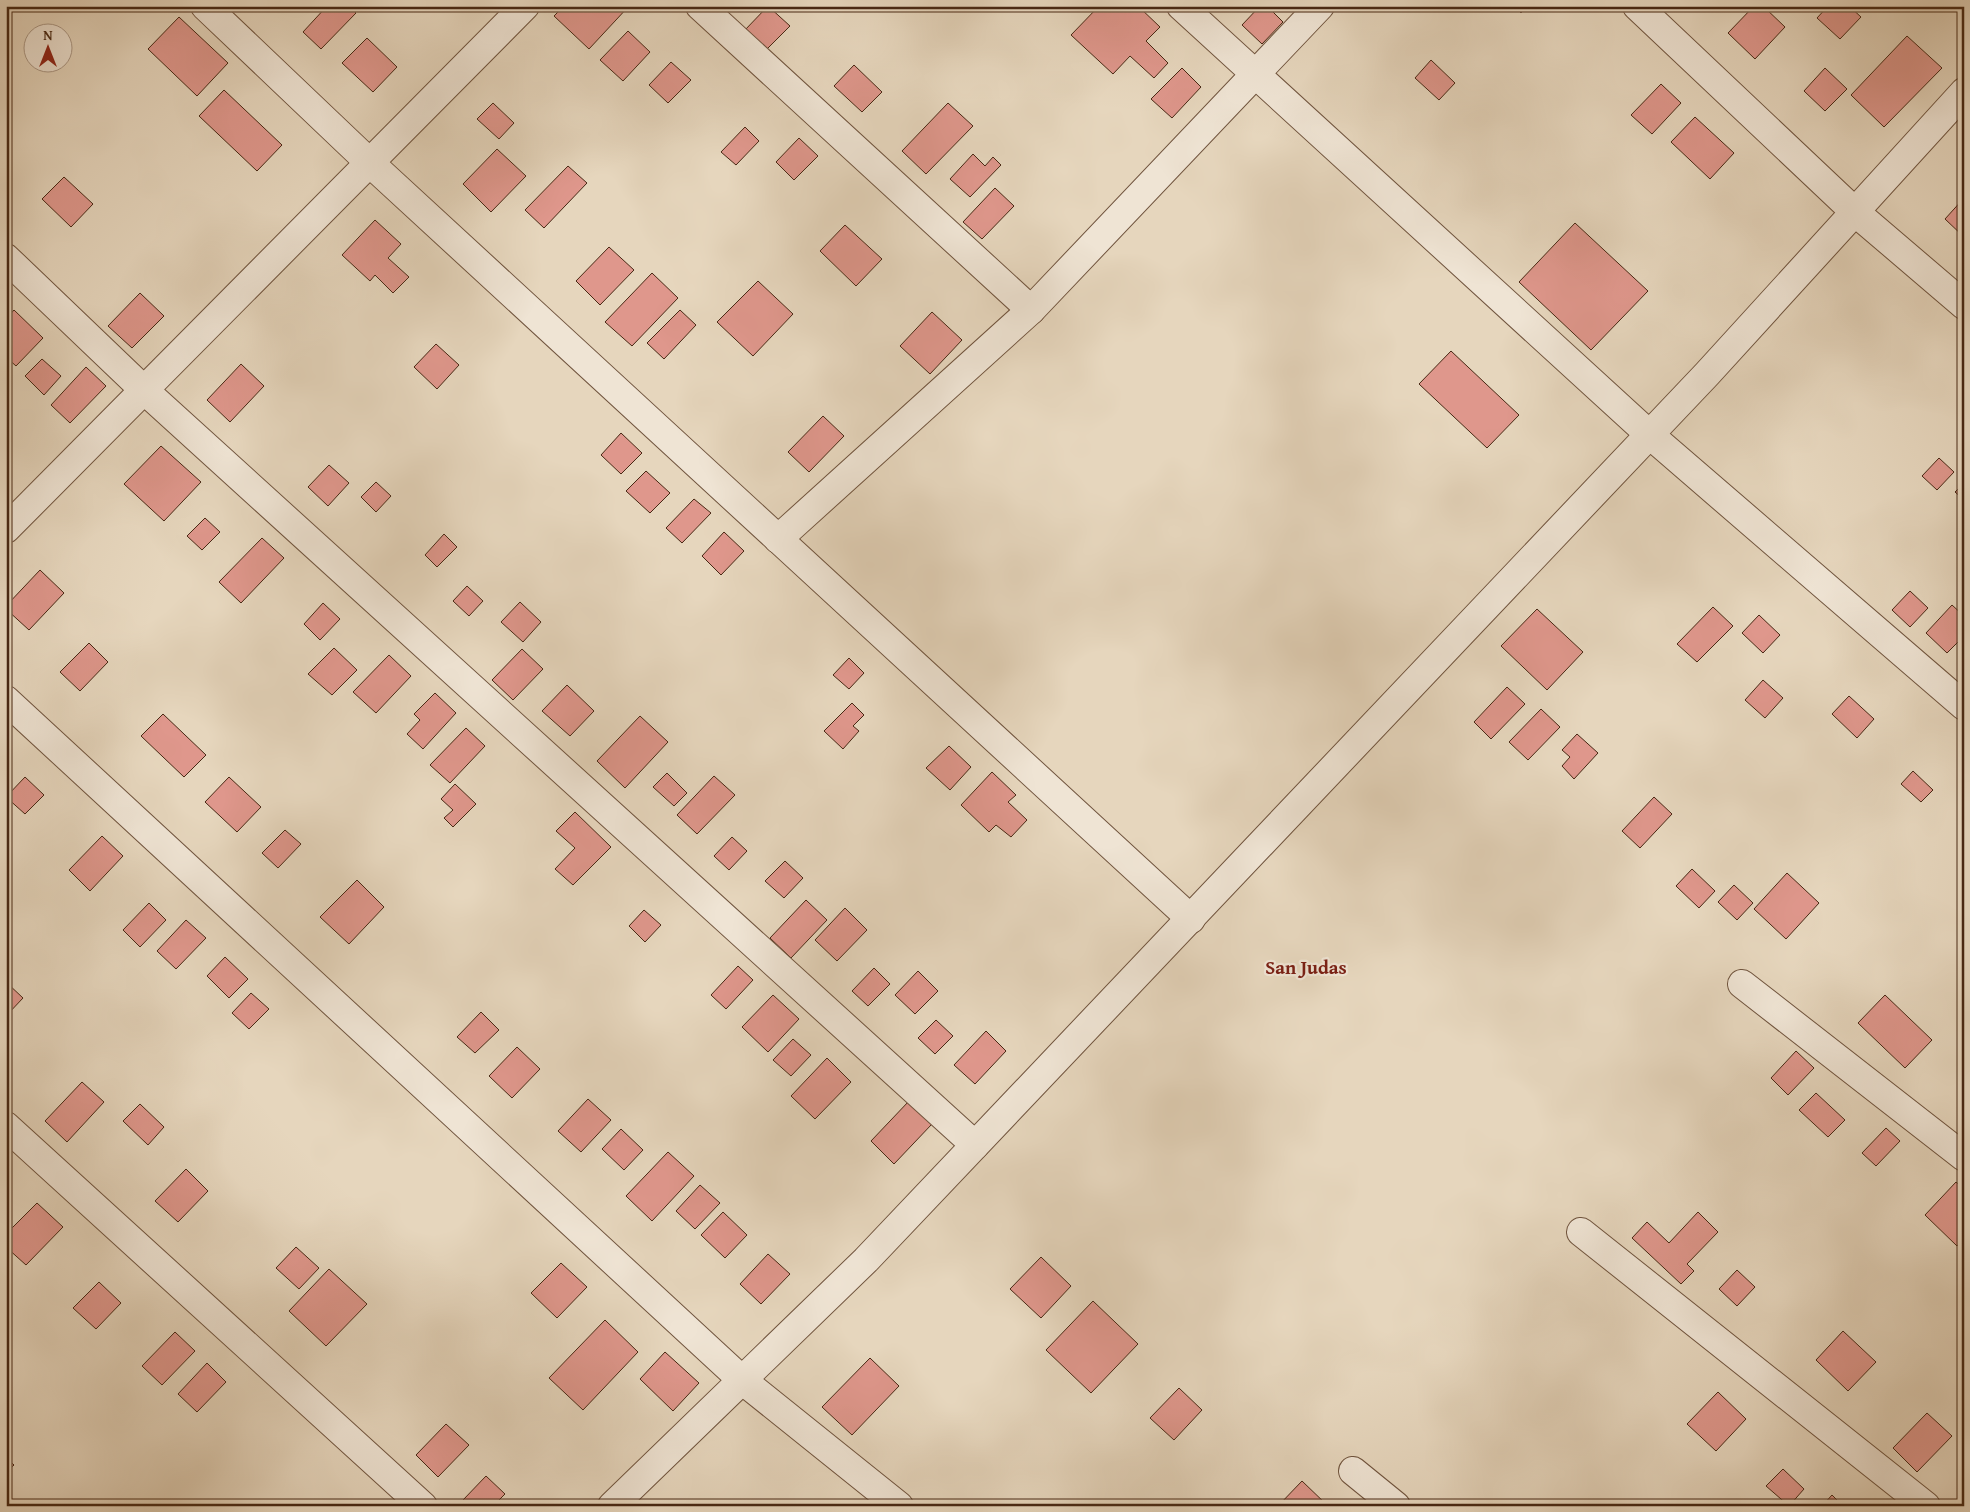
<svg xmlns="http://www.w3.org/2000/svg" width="1970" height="1512" font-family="'Gentium Book Plus',serif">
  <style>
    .building { fill: #df978c; stroke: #482814 }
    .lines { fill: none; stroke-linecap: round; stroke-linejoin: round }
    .minor-casing { stroke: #70543e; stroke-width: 30 }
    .minor { stroke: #efe4d4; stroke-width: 28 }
    .labels { text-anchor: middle; stroke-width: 4.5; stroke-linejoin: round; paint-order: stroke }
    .quarter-label { font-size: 19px; font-weight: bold; fill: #7a1f14; stroke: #efe4d4 }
  </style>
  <rect width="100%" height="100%" fill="#e6d6bd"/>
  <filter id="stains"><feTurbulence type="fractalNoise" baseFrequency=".004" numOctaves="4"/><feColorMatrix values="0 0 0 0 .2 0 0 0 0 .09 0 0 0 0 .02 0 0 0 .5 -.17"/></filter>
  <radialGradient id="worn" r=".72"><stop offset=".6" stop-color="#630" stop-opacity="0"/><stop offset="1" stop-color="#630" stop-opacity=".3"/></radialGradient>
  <g class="building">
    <path d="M 327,6 L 349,6 L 356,13 L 321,49 L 303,32 Z"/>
    <path d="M 564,6 L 629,6 L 589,49 L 554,16 Z"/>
    <path d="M 768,6 L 790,26 L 765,51 L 744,31 Z"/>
    <path d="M 1099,6 L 1138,6 L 1160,27 L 1146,41 L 1168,63 L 1154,78 L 1130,56 L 1113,74 L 1071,35 Z"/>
    <path d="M 1260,6 L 1267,6 L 1283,22 L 1262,44 L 1242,25 Z"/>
    <path d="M 1514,6 L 1527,6 L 1521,13 Z"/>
    <path d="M 1754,6 L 1763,6 L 1785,27 L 1755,59 L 1728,33 Z"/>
    <path d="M 1828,6 L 1849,6 L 1861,17 L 1840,39 L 1817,18 Z"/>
    <path d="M 179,17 L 228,63 L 197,96 L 148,49 Z"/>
    <path d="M 628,31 L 650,52 L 623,81 L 600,60 Z"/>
    <path d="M 1907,36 L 1942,68 L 1884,127 L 1851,95 Z"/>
    <path d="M 367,38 L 397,67 L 373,92 L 342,63 Z"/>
    <path d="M 1431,60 L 1455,83 L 1439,100 L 1415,78 Z"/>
    <path d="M 671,62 L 691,80 L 668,103 L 649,85 Z"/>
    <path d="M 854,65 L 882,92 L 862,112 L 834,86 Z"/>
    <path d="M 1182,68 L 1201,87 L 1172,118 L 1151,99 Z"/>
    <path d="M 1825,68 L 1847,89 L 1825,111 L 1804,91 Z"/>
    <path d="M 1661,84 L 1681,103 L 1652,134 L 1631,115 Z"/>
    <path d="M 224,90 L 282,145 L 257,171 L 199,116 Z"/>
    <path d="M 493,103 L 514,123 L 499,139 L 477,119 Z"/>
    <path d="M 948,103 L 973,126 L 926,174 L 902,151 Z"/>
    <path d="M 1695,117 L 1734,153 L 1710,179 L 1671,142 Z"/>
    <path d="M 745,127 L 759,141 L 736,165 L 721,152 Z"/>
    <path d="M 799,138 L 818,156 L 794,180 L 776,162 Z"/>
    <path d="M 497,149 L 526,176 L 491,212 L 463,184 Z"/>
    <path d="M 973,154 L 985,166 L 993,157 L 1001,165 L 970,197 L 950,179 Z"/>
    <path d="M 568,166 L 587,183 L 544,228 L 525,210 Z"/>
    <path d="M 64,177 L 93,204 L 71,227 L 42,199 Z"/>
    <path d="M 995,188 L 1014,206 L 982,239 L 963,222 Z"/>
    <path d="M 1964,198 L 1964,237 L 1945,219 Z"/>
    <path d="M 375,220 L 401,244 L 388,258 L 409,277 L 393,293 L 375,275 L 370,281 L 342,255 Z"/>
    <path d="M 1575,223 L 1648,291 L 1591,350 L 1519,282 Z"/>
    <path d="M 845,225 L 882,259 L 856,286 L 820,251 Z"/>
    <path d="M 609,247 L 634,270 L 600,305 L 576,281 Z"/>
    <path d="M 652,273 L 678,298 L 632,346 L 605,322 Z"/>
    <path d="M 758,281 L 793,314 L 753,356 L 717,322 Z"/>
    <path d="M 140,293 L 164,316 L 132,348 L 108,326 Z"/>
    <path d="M 14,310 L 43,338 L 16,366 L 6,357 L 6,319 Z"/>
    <path d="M 680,310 L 696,325 L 664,359 L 647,343 Z"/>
    <path d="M 932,312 L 962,340 L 930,374 L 900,346 Z"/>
    <path d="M 436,344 L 459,365 L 437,389 L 414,367 Z"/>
    <path d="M 1451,351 L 1519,415 L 1487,448 L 1419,384 Z"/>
    <path d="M 42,359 L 61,376 L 44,395 L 25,376 Z"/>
    <path d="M 241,364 L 264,386 L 230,422 L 207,400 Z"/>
    <path d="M 86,367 L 106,386 L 70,423 L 51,405 Z"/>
    <path d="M 823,416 L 844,436 L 809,472 L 788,452 Z"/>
    <path d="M 621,433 L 642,453 L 621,474 L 601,455 Z"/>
    <path d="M 161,446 L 201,482 L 164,521 L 124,484 Z"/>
    <path d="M 1939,458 L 1954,472 L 1937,490 L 1922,476 Z"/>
    <path d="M 329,465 L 349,483 L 328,506 L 308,487 Z"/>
    <path d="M 646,471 L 670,493 L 650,513 L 626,491 Z"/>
    <path d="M 376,482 L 391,496 L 376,512 L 361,497 Z"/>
    <path d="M 1964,483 L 1964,500 L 1955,492 Z"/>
    <path d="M 694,499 L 711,513 L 682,543 L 666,528 Z"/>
    <path d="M 205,518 L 220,532 L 202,550 L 187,536 Z"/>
    <path d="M 724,532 L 744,551 L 721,575 L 702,556 Z"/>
    <path d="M 444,534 L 457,547 L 437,567 L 425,555 Z"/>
    <path d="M 262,538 L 284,558 L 241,603 L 219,582 Z"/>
    <path d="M 40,570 L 64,593 L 29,630 L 6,609 L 6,606 Z"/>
    <path d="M 467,586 L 483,601 L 469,616 L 453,601 Z"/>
    <path d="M 1910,591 L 1928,608 L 1910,627 L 1892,610 Z"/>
    <path d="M 520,602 L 541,622 L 523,642 L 501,622 Z"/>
    <path d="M 323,603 L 340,619 L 320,640 L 304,624 Z"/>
    <path d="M 1952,605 L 1964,616 L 1964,636 L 1947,653 L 1926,633 Z"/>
    <path d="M 1713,607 L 1733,626 L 1697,662 L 1677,644 Z"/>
    <path d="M 1537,609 L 1583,652 L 1547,690 L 1501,646 Z"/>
    <path d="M 1759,615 L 1780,635 L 1763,653 L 1742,633 Z"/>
    <path d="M 89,643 L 108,662 L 80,691 L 60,672 Z"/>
    <path d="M 334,648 L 357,670 L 332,695 L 308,674 Z"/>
    <path d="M 522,649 L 543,669 L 513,700 L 492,680 Z"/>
    <path d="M 389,655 L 411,676 L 376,713 L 353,692 Z"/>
    <path d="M 849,658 L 864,673 L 849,689 L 833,675 Z"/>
    <path d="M 1763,680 L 1783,698 L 1765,718 L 1745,700 Z"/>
    <path d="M 567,685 L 594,711 L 570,736 L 542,711 Z"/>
    <path d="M 1507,687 L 1525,704 L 1491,739 L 1474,722 Z"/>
    <path d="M 435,693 L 456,713 L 423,749 L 407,734 L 420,720 L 414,714 Z"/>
    <path d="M 1849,696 L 1874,719 L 1857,738 L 1832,714 Z"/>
    <path d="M 852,703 L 864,715 L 853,726 L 859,731 L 843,749 L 824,731 Z"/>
    <path d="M 1541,709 L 1560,727 L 1528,760 L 1509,742 Z"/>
    <path d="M 163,714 L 206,755 L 184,777 L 141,736 Z"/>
    <path d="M 640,716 L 668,742 L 625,788 L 597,761 Z"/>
    <path d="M 466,728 L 485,746 L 450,783 L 430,765 Z"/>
    <path d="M 1577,734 L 1598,753 L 1574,779 L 1562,766 L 1570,757 L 1562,750 Z"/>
    <path d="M 949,746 L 971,767 L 950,790 L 926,768 Z"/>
    <path d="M 1913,771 L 1933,790 L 1921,802 L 1901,784 Z"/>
    <path d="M 992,772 L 1016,795 L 1008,802 L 1027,820 L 1011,837 L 996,825 L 989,832 L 961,805 Z"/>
    <path d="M 667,773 L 687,793 L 674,806 L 653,787 Z"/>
    <path d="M 714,776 L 735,795 L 697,834 L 677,815 Z"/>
    <path d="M 25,777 L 44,795 L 25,814 L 6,797 Z"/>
    <path d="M 229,777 L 261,807 L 237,832 L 205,802 Z"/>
    <path d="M 455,784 L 476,804 L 453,827 L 444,818 L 453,810 L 441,799 Z"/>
    <path d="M 1654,797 L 1672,814 L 1640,848 L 1622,831 Z"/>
    <path d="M 575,812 L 611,847 L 573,885 L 555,869 L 575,848 L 556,831 Z"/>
    <path d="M 285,830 L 301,844 L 278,868 L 262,853 Z"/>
    <path d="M 102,836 L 123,856 L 90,891 L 69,870 Z"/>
    <path d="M 732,837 L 747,851 L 729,870 L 714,856 Z"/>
    <path d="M 785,861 L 803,878 L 784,898 L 765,881 Z"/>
    <path d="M 1692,869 L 1715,891 L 1699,908 L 1676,886 Z"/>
    <path d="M 1787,873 L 1819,903 L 1786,939 L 1754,909 Z"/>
    <path d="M 357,880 L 384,907 L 349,944 L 320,917 Z"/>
    <path d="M 1734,885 L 1753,903 L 1737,920 L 1718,902 Z"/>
    <path d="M 806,900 L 827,920 L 791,958 L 770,938 Z"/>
    <path d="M 149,903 L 166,920 L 140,947 L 123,930 Z"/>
    <path d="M 845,908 L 867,930 L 837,961 L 815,940 Z"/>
    <path d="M 644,910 L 661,925 L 645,942 L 629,926 Z"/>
    <path d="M 186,920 L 206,938 L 176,969 L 157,951 Z"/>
    <path d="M 225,957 L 248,979 L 229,998 L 207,976 Z"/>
    <path d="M 738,966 L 753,980 L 726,1009 L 711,995 Z"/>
    <path d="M 874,968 L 890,984 L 868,1006 L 852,991 Z"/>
    <path d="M 918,971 L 938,991 L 915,1014 L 895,995 Z"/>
    <path d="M 6,982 L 23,998 L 6,1016 Z"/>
    <path d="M 251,993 L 269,1009 L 249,1029 L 232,1013 Z"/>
    <path d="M 773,995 L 799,1019 L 768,1052 L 742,1027 Z"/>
    <path d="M 1885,995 L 1932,1040 L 1905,1068 L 1858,1023 Z"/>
    <path d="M 481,1012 L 499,1030 L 475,1053 L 457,1037 Z"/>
    <path d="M 936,1020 L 953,1036 L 935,1054 L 918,1038 Z"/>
    <path d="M 986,1031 L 1006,1051 L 975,1084 L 954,1065 Z"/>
    <path d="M 793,1039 L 811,1055 L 791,1076 L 773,1060 Z"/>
    <path d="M 517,1047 L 540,1069 L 512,1098 L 489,1076 Z"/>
    <path d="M 1796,1051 L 1814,1068 L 1788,1095 L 1771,1078 Z"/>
    <path d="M 827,1058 L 851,1082 L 815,1119 L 791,1096 Z"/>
    <path d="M 82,1082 L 104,1102 L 67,1142 L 45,1121 Z"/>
    <path d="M 1816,1093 L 1845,1120 L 1828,1137 L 1799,1110 Z"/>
    <path d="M 588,1099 L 611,1120 L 581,1152 L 558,1131 Z"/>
    <path d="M 909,1101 L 932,1124 L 894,1164 L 871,1141 Z"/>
    <path d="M 140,1104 L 164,1127 L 148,1145 L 123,1121 Z"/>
    <path d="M 1886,1128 L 1900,1141 L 1876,1166 L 1862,1153 Z"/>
    <path d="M 621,1129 L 643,1150 L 624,1170 L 602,1149 Z"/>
    <path d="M 668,1152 L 694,1176 L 652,1221 L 626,1196 Z"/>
    <path d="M 186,1169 L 208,1191 L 178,1222 L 155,1201 Z"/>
    <path d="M 1956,1182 L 1964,1189 L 1964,1238 L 1957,1246 L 1925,1215 Z"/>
    <path d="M 700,1185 L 720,1203 L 695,1229 L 676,1211 Z"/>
    <path d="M 37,1203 L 63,1227 L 26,1265 L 6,1247 L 6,1234 Z"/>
    <path d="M 723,1212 L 747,1235 L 725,1258 L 701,1235 Z"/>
    <path d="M 1698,1212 L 1718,1232 L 1687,1264 L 1694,1271 L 1681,1284 L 1632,1238 L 1647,1222 L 1669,1243 Z"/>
    <path d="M 296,1247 L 319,1268 L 299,1289 L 276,1268 Z"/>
    <path d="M 768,1254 L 790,1274 L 761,1304 L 740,1284 Z"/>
    <path d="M 1041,1257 L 1071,1286 L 1041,1318 L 1010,1289 Z"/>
    <path d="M 561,1263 L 587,1287 L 557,1318 L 531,1293 Z"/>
    <path d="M 329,1269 L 367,1304 L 326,1346 L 289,1311 Z"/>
    <path d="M 1737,1270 L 1755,1287 L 1737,1306 L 1719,1289 Z"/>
    <path d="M 99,1282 L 121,1303 L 96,1329 L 73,1308 Z"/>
    <path d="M 1093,1301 L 1138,1344 L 1091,1393 L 1046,1350 Z"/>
    <path d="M 605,1320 L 638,1352 L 583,1410 L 549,1378 Z"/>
    <path d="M 1843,1331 L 1876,1362 L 1848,1391 L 1816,1360 Z"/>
    <path d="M 175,1332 L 195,1351 L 162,1385 L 142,1366 Z"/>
    <path d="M 665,1352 L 699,1383 L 673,1411 L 640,1379 Z"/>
    <path d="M 870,1358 L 899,1386 L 852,1435 L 822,1407 Z"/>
    <path d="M 207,1363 L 226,1382 L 197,1412 L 178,1394 Z"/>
    <path d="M 1179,1388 L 1202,1410 L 1174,1440 L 1150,1418 Z"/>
    <path d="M 1718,1392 L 1746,1419 L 1716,1451 L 1687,1424 Z"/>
    <path d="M 1927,1413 L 1952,1436 L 1917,1472 L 1893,1448 Z"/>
    <path d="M 446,1424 L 469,1445 L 438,1477 L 416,1455 Z"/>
    <path d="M 6,1457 L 14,1465 L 6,1473 Z"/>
    <path d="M 1783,1469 L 1804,1489 L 1789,1506 L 1766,1486 Z"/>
    <path d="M 486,1476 L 505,1494 L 493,1506 L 469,1506 L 463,1500 Z"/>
    <path d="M 1302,1481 L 1328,1506 L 1278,1506 Z"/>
    <path d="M 1832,1495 L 1843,1506 L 1822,1506 Z"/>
  </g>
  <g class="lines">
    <g class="minor-casing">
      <g id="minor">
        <path d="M 205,6 L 370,163 L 1191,919"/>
        <path d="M 700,6 L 1031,310"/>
        <path d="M 1181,6 L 1650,435 L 1964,706"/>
        <path d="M 1637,6 L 1855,212 L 1964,305"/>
        <path d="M 6,258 L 144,390 L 975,1145"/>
        <path d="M 6,529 L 525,6"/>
        <path d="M 778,539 L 1031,310 L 1320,6"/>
        <path d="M 6,700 L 742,1380 L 899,1506"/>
        <path d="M 1742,984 L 1964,1157"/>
        <path d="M 6,1126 L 423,1506"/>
        <path d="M 1581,1232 L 1926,1506"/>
        <path d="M 1353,1471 L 1396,1506"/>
        <path d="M 612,1506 L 866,1260 L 1707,374 L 1964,92"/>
      </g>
    </g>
    <use href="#minor" class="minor"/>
  </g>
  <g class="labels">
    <g class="quarter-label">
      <text x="1306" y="974">San Judas</text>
    </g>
  </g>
  <rect width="1970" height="1512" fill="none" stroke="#e6d6bd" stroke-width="25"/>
  <rect x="8" y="8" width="1955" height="1497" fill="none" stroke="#482814" stroke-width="2.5"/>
  <rect x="12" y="12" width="1945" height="1487" fill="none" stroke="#482814"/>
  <g transform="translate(48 48)"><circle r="24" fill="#efe4d4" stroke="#ac9987"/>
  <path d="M0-4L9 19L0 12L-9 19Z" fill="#8f2418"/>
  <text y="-8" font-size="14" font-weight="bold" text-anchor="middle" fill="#482814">N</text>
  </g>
  <rect width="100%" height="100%" filter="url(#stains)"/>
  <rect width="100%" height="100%" fill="url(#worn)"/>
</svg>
